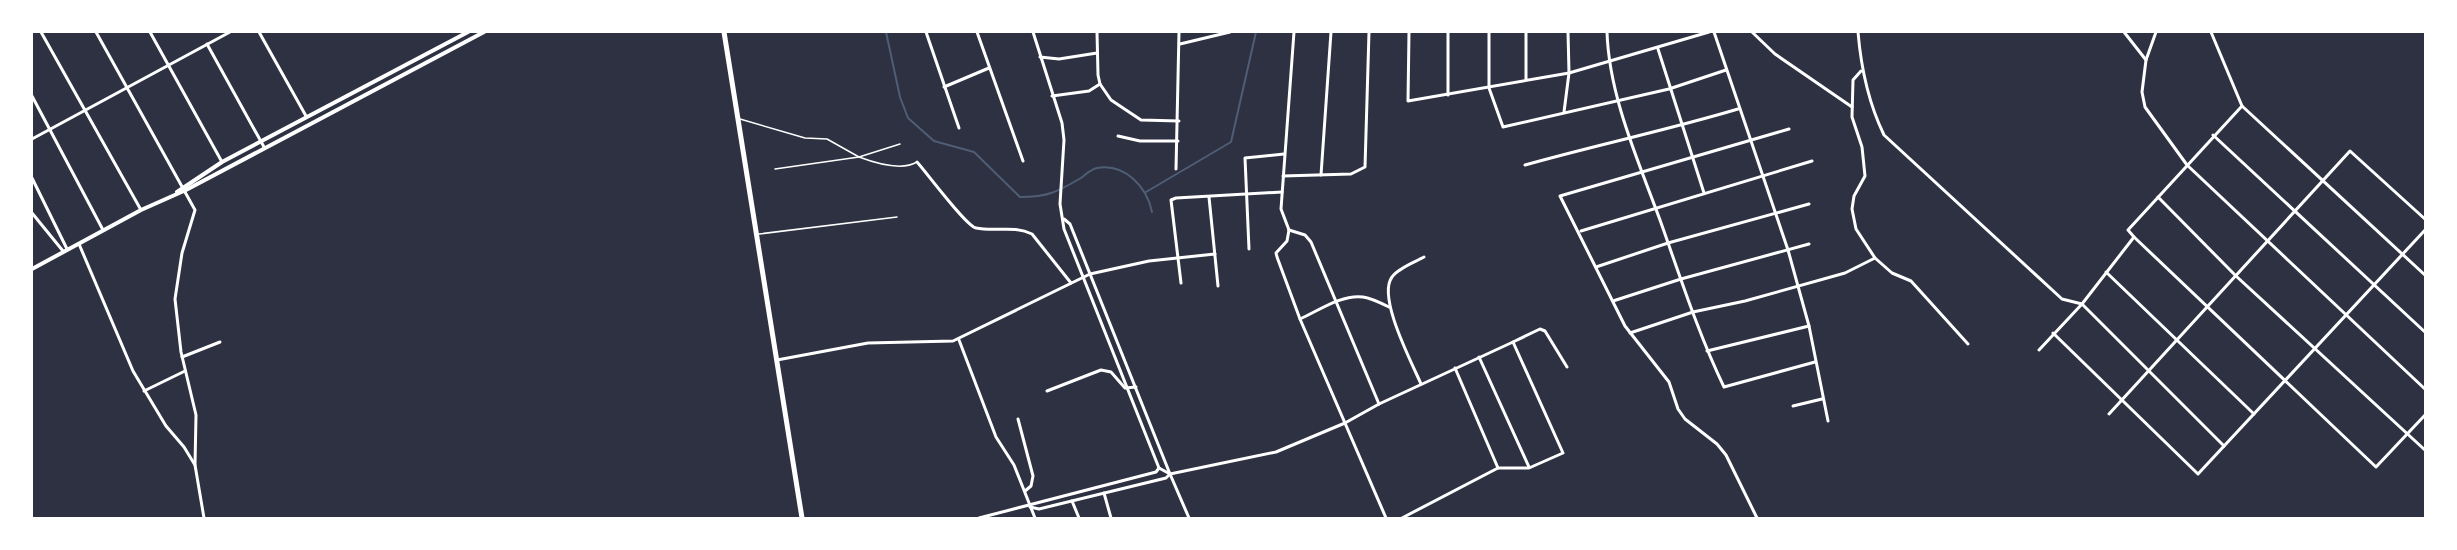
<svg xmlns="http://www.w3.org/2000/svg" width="2457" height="550" font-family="Roboto,sans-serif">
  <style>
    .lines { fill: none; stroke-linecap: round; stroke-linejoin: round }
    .stream { stroke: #4f5d75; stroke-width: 2 }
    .service { stroke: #fff; stroke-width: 1.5 }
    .minor { stroke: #fff; stroke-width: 3 }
    .tertiary { stroke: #fff; stroke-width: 4 }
    .trunk { stroke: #fff; stroke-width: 5 }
  </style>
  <rect width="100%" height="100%" fill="#2d3142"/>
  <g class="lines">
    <g class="stream">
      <path d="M 886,32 L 900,97 L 908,118 L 934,141 L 974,152 L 1020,197 C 1048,197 1057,192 1081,178 C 1085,175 1091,169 1097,168 C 1125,163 1147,187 1152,212"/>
      <path d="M 1146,192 L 1231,142 L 1256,32"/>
    </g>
    <g class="service">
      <path d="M 740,119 L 805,138 L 827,139 L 859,157 L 900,144"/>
      <path d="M 775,169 L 859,157 C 875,163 902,171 917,162"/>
      <path d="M 759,234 L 897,217"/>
    </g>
    <g class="minor">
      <path d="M 41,32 L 141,210"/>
      <path d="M 96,32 L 195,210 L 182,253 L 175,299 L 181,352 L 196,415 L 195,465"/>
      <path d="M 150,32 L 222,162"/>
      <path d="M 259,32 L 306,116"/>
      <path d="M 926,32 L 959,128"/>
      <path d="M 977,32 L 1023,161"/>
      <path d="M 1033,32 L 1062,123 L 1064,140 L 1060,204 L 1064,229 L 1159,468"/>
      <path d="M 1097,32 L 1098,75 L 1100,84 L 1111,100 L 1141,120 L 1179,121"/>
      <path d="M 1409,32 L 1408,101 L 1569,73 L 1709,32"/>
      <path d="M 1489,32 L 1489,88 L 1503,127 L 1669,89 L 1726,70"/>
      <path d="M 1607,32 C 1609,96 1638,160 1660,220 C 1680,276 1698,333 1724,387 L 1815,362"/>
      <path d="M 1714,32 L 1788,250 L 1809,326 L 1828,421"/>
      <path d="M 1752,32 L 1775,54 L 1852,107"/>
      <path d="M 1858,32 C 1861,68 1868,102 1884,135 L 2062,299 L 2082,304 L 2224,446"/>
      <path d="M 2124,32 L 2146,60 L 2142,92 L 2145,107 L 2187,165 L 2426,390"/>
      <path d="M 2211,32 L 2242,106 L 2426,276"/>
      <path d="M 207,44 L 264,147"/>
      <path d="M 1180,44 L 1230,32"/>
      <path d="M 1658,49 L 1704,193"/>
      <path d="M 1040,57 L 1059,59 L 1097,53"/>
      <path d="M 2146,60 L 2156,32"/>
      <path d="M 1861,71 L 1853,80 L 1852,117 L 1862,147 L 1865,176 L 1854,196 L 1852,209 L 1856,229 L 1875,258 L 1892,273 L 1911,281 L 1968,344"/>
      <path d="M 1526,79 L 1526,32"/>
      <path d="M 944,87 L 989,68"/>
      <path d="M 1448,95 L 1448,32"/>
      <path d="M 32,96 L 103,230"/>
      <path d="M 1052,96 L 1089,91 L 1100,84"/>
      <path d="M 1564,112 L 1569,73 L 1568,32"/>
      <path d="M 2213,135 L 2426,333"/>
      <path d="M 1118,136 L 1140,141 L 1178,141"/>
      <path d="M 32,139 L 230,32"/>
      <path d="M 917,162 C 927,173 966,226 976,228 C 995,232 1014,225 1032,234 L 1071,283"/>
      <path d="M 1525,165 C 1596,145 1668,130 1738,109"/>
      <path d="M 1176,169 L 1179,32"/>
      <path d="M 1321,175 L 1331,32"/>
      <path d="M 1283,176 L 1351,174 L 1365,167 L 1369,32"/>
      <path d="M 32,178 L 67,249"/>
      <path d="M 1209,197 L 1218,286"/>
      <path d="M 2158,197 L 2236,276 L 2426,451"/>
      <path d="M 32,213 L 63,251"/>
      <path d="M 1064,219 L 1070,224 L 1170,474"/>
      <path d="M 1289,230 L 1287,241 L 1276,253 L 1277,257 L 1300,319 L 1386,518"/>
      <path d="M 1289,230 L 1281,209 L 1294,32"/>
      <path d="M 1289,230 L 1305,235 L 1311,242 L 1379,404"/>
      <path d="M 1581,231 L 1812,161"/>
      <path d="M 2134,237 L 2376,467 L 2426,414"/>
      <path d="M 79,244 L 133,371 L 166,426 L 184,447 L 195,465 L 204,518"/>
      <path d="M 1249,249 L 1245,158 L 1284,154"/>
      <path d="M 1596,267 L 1668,243 L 1809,204"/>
      <path d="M 2106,272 L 2254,414"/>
      <path d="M 1181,283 L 1171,200 L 1176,198 L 1282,192"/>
      <path d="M 1613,301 L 1681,279 L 1809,244"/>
      <path d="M 1300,319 C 1318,311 1342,294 1363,297 C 1371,298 1381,303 1389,307"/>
      <path d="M 1630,333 L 1693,312 L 1745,301 L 1845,273 L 1875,258"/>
      <path d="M 2053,333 L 2198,474 L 2426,229"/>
      <path d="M 959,340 L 996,437 L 1014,465 L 1035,518"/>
      <path d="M 1513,342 L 1540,329 L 1545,331 L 1567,367"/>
      <path d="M 2039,350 L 2082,304 L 2134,237 L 2128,230 L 2242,106"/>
      <path d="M 1707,351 L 1809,326"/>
      <path d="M 182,357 L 220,342"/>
      <path d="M 1479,357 L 1529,467"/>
      <path d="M 777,360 L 868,343 L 953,341 L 1090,274 L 1149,261 L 1215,254"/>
      <path d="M 1455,368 L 1498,468"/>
      <path d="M 1421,384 C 1412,363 1377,297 1392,277 C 1398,268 1415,262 1424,257"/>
      <path d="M 144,391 L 185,371"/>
      <path d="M 1047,391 L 1101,370 L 1111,372 L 1125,388 L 1136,387"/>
      <path d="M 1793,406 L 1822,399"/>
      <path d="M 2109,414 L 2350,151 L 2426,220"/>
      <path d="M 1018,419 L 1033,476 L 1031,486 L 1025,491"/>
      <path d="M 1159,468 L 1170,474 L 1189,518"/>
      <path d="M 1104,493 L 1111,518"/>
      <path d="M 1072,501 L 1079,518"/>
      <path d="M 1030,507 L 1039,509 L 1166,478 L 1170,474 L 1276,452 L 1345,423 L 1379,404 L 1513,342 L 1563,453 L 1529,468 L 1498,468 L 1402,518"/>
      <path d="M 979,518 L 1156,472 L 1159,468"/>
      <path d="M 1757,518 L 1726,455 L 1717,444 L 1685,419 L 1678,409 L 1669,382 L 1625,326 L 1560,196 L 1789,129"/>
    </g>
    <g class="tertiary">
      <path d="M 177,192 L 222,162 L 468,32"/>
      <path d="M 32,269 L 141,210 L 186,190 L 484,32"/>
    </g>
    <path class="trunk" d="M 724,32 L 802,518"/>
  </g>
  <rect width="2457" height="550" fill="none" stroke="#ffffff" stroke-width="66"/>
</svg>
